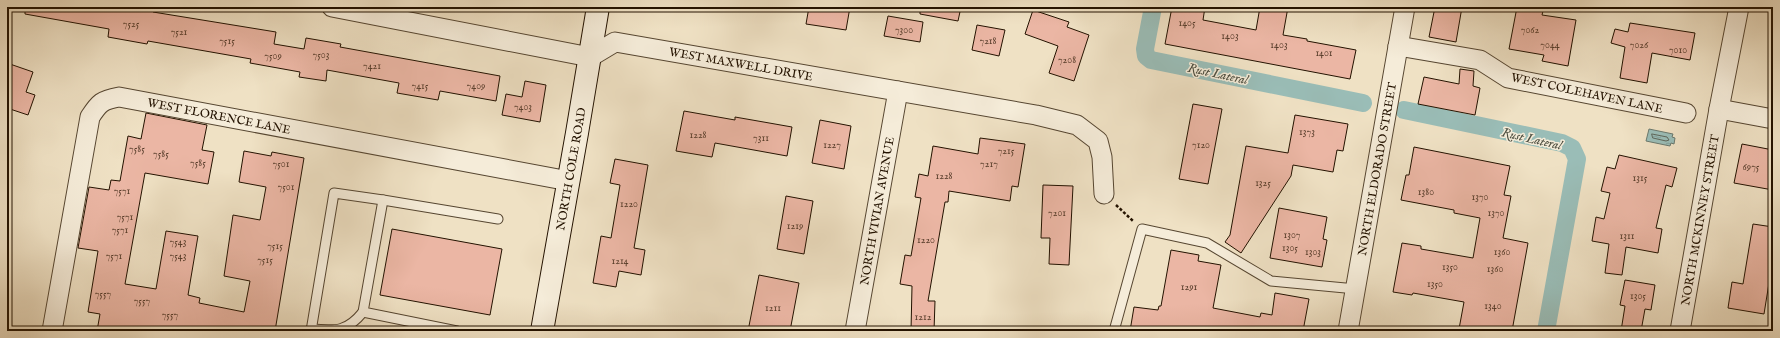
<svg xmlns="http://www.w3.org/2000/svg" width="1780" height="338" font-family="'IM FELL English',serif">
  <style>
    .water { fill: url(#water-ripples); stroke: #6a796e }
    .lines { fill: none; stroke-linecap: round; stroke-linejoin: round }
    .shore { stroke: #5e685c; stroke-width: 1 }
    .canal { stroke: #9abdb7; stroke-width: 18 }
    .building { fill: #ebb6a4; stroke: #231200 }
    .service-casing { stroke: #564631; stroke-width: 11 }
    .minor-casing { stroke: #564631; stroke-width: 21 }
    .secondary-casing { stroke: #231200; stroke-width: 24 }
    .path { stroke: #231200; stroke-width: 2.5; stroke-dasharray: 3 2; stroke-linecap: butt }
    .service { stroke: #f5ecd9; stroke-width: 9 }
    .minor { stroke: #f5ecd9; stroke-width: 19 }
    .secondary { stroke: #f5ecd9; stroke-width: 22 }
    .labels { text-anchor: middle; stroke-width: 3; stroke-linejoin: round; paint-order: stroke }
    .number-label { font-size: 10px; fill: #553b29 }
    .street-label { font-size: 12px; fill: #231200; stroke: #f5ecd9 }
    .water-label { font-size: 13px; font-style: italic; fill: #4d4e40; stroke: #f5ecd9 }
  </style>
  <defs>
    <pattern id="water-ripples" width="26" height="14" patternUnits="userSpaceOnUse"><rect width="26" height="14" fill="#9abdb7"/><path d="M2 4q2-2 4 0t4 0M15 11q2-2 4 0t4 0" fill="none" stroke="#84a19c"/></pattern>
  </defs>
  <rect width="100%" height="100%" fill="#efe1c4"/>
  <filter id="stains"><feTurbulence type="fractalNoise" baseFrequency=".005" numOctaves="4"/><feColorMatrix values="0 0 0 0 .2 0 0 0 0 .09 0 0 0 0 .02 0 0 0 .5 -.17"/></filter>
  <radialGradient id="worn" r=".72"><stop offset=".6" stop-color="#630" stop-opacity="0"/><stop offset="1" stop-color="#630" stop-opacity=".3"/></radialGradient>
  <path class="water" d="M 1649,129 L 1673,134 L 1672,137 L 1675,138 L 1674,144 L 1671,143 L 1670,146 L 1646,141 Z"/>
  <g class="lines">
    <path class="shore" d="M 1652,134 L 1667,137 L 1669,140 L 1666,141 L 1653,138 Z"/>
    <g class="canal">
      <path d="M 1153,7 L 1145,49 L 1146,56 L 1151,60 L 1363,103"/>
      <path d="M 1404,110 L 1562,143 L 1572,148 L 1577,159 L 1546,331"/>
    </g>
  </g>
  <g class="building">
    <path d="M 25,7 L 154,7 L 153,12 L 276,32 L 274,44 L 304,49 L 306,38 L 341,44 L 340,47 L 500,76 L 496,101 L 440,91 L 438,100 L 397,93 L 399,83 L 327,70 L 326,81 L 299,77 L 300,72 L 250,63 L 251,59 L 148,41 L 147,44 L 108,37 L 109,29 L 25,14 Z"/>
    <path d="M 809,7 L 850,7 L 846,30 L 806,24 Z"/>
    <path d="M 920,7 L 961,7 L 958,21 L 920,14 Z"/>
    <path d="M 1172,7 L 1205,7 L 1203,20 L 1256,30 L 1260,7 L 1288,7 L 1283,35 L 1307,39 L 1307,41 L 1356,50 L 1350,79 L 1165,44 Z"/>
    <path d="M 1435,7 L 1462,7 L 1456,42 L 1429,37 Z"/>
    <path d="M 1517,7 L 1544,7 L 1542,15 L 1576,20 L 1568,66 L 1542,61 L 1544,55 L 1509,49 Z"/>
    <path d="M 1033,10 L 1069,22 L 1067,27 L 1089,35 L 1074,81 L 1049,73 L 1058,46 L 1025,34 Z"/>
    <path d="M 888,16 L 923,22 L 920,42 L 884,36 Z"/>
    <path d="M 1630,23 L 1695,33 L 1690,60 L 1652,53 L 1647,83 L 1620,78 L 1625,47 L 1611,43 L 1615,29 L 1628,32 Z"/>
    <path d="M 977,25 L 1005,30 L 999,56 L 972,50 Z"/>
    <path d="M 7,63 L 33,72 L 26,92 L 35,95 L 28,115 L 7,108 Z"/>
    <path d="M 1460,69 L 1474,71 L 1473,86 L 1480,88 L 1475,115 L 1418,104 L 1424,77 L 1459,84 Z"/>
    <path d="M 525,81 L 546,85 L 540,122 L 502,115 L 506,94 L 522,97 Z"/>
    <path d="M 1193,104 L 1222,109 L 1208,184 L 1179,179 Z"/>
    <path d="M 684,111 L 735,120 L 735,117 L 792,127 L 787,156 L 715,143 L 712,157 L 676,151 Z"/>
    <path d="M 146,113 L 207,125 L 202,150 L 214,152 L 208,184 L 145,173 L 125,284 L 156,289 L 166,231 L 198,236 L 188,295 L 200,298 L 199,303 L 244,312 L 250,281 L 224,276 L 233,215 L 260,220 L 266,187 L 239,182 L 244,151 L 271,156 L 272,152 L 304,158 L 275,331 L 97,331 L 100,314 L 88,312 L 98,251 L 78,248 L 89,187 L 109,190 L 111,180 L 120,181 L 128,136 L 141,139 Z"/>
    <path d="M 1295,115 L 1348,124 L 1343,151 L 1337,150 L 1333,172 L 1293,165 L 1291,176 L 1241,253 L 1225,242 L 1230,235 L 1246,146 L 1288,153 Z"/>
    <path d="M 820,120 L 851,126 L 844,169 L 812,163 Z"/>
    <path d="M 980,138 L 1025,144 L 1018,187 L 1012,186 L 1010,201 L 949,191 L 948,202 L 945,202 L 928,301 L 935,301 L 934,331 L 911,331 L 912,286 L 900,284 L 905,255 L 911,256 L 921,198 L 915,197 L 919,174 L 928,176 L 933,146 L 978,154 Z"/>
    <path d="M 1742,144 L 1773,150 L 1773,190 L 1734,183 Z"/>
    <path d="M 1414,147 L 1510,166 L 1504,195 L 1511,196 L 1503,238 L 1528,243 L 1512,331 L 1485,328 L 1484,331 L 1459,329 L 1464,302 L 1413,293 L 1412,295 L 1393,292 L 1402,243 L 1421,246 L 1421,249 L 1473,258 L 1480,218 L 1454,213 L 1454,210 L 1401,200 L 1406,175 L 1409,175 Z"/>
    <path d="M 1619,155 L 1677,168 L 1672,187 L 1666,185 L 1656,228 L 1662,229 L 1658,253 L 1626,247 L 1622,275 L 1605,273 L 1609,244 L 1592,241 L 1596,217 L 1604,219 L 1610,193 L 1601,191 L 1607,167 L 1615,169 Z"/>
    <path d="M 615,159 L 648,165 L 634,248 L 645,250 L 641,275 L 619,271 L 616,287 L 593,283 L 601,236 L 611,238 L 620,185 L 610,183 Z"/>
    <path d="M 1043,185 L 1073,186 L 1069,265 L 1049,264 L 1050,238 L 1041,238 Z"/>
    <path d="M 786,196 L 813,201 L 804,254 L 777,249 Z"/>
    <path d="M 1279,208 L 1327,217 L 1323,239 L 1327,240 L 1322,267 L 1270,258 Z"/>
    <path d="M 1753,224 L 1773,227 L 1773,258 L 1764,314 L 1728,308 L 1732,282 L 1743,284 Z"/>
    <path d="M 392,229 L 502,249 L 490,315 L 380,295 Z"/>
    <path d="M 1171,250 L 1199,255 L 1198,261 L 1221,265 L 1213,308 L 1260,317 L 1261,313 L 1272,315 L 1275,293 L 1309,299 L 1303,331 L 1130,331 L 1134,307 L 1158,310 L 1159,306 L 1161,306 Z"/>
    <path d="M 759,275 L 799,283 L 790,331 L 748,331 Z"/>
    <path d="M 1625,280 L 1655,285 L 1651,310 L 1645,309 L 1641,331 L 1621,331 L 1625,306 L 1620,305 Z"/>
  </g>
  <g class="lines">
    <g class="service-casing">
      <g id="service">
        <path d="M 311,329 C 336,331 347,332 363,312"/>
        <path d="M 311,331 L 334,193 L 383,200"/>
        <path d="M 457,331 L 363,312 L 383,200 L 498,219"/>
        <path d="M 1114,331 L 1142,229 L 1207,243 L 1271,281 L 1356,289"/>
      </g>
    </g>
    <g class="minor-casing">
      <g id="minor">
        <path d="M 332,7 L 590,57 L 615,42 L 1036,115 L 1077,125 L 1098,141 L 1102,157 L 1104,194"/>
        <path d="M 1398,46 L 1480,60 L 1508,78 L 1686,113"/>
        <path d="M 1719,109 L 1773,119"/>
        <path d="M 52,331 L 90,117 C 99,103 102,100 119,97 L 569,181"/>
        <path d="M 855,331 L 898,91"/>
        <path d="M 1348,331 L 1405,7"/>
        <path d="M 1680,331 L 1719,109 L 1739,7"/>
      </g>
    </g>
    <g class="secondary-casing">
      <path id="secondary" d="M 542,331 L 577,133 L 598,7"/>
    </g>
    <path class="path" d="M 1116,205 L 1133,221"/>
    <use href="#service" class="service"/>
    <use href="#minor" class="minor"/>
    <use href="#secondary" class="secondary"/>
  </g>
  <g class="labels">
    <g class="number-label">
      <text x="1187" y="26">1405</text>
      <text x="131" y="27">7525</text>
      <text x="904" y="33">7300</text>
      <text x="1530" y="33">7062</text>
      <text x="179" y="35">7521</text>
      <text x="1230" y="39">1403</text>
      <text x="227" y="44">7515</text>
      <text x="988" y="44">7218</text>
      <text x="1279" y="48">1403</text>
      <text x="1550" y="48">7044</text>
      <text x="1639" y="48">7026</text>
      <text x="1678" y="53">7010</text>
      <text x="1324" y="56">1401</text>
      <text x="321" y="58">7503</text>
      <text x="273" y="59">7509</text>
      <text x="1067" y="63">7208</text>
      <text x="372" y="69">7421</text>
      <text x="420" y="89">7415</text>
      <text x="476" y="89">7409</text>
      <text x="523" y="110">7403</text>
      <text x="1307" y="135">1373</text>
      <text x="698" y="138">1228</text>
      <text x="761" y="141">7311</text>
      <text x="832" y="148">1227</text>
      <text x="1201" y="148">7120</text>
      <text x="137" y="152">7585</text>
      <text x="1006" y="154">7215</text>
      <text x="161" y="157">7585</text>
      <text x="198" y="166">7585</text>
      <text x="281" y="167">7501</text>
      <text x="989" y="167">7217</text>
      <text x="1751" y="170">6975</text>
      <text x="944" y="179">1228</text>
      <text x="1640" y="181">1315</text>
      <text x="1263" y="186">1325</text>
      <text x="286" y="190">7501</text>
      <text x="122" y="194">7571</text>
      <text x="1426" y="195">1380</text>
      <text x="1480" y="200">1370</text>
      <text x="629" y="207">1220</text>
      <text x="1057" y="216">7201</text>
      <text x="1496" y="216">1370</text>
      <text x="125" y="220">7571</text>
      <text x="795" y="229">1219</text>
      <text x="120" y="233">7571</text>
      <text x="1292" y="238">1307</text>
      <text x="1627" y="239">1311</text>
      <text x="926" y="243">1220</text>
      <text x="178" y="245">7543</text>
      <text x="275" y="249">7515</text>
      <text x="1290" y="251">1305</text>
      <text x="1313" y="255">1303</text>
      <text x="1502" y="255">1360</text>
      <text x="114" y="259">7571</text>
      <text x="178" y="259">7543</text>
      <text x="265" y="263">7515</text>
      <text x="620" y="264">1214</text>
      <text x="1450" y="270">1350</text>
      <text x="1495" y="272">1360</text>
      <text x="1435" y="287">1350</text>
      <text x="1189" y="290">1291</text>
      <text x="103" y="297">7557</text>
      <text x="1638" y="299">1305</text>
      <text x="142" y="304">7557</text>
      <text x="1493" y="309">1340</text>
      <text x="773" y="311">1211</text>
      <text x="170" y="318">7557</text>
      <text x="923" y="320">1212</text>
    </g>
    <g class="street-label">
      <text transform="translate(741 64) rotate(10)" y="4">WEST MAXWELL DRIVE</text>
      <text transform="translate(1587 93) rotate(12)" y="4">WEST COLEHAVEN LANE</text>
      <text transform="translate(219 116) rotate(11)" y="4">WEST FLORENCE LANE</text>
      <text transform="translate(571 169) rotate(-80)" y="4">NORTH COLE ROAD</text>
      <text transform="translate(1377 169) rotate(-80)" y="4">NORTH ELDORADO STREET</text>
      <text transform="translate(877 211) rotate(-80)" y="4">NORTH VIVIAN AVENUE</text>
      <text transform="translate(1700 220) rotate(-80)" y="4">NORTH MCKINNEY STREET</text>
    </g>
    <g class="water-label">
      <text transform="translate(1218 73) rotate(12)" y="5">Rust Lateral</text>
      <text transform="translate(1532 138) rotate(13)" y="5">Rust Lateral</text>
    </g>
  </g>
  <rect width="1780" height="338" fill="none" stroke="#efe1c4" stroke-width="24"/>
  <rect x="8" y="8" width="1764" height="322" fill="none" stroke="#231200" stroke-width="2"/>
  <rect x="12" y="12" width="1756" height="314" fill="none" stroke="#231200"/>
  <rect width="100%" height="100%" filter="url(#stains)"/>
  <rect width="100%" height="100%" fill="url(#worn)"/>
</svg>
